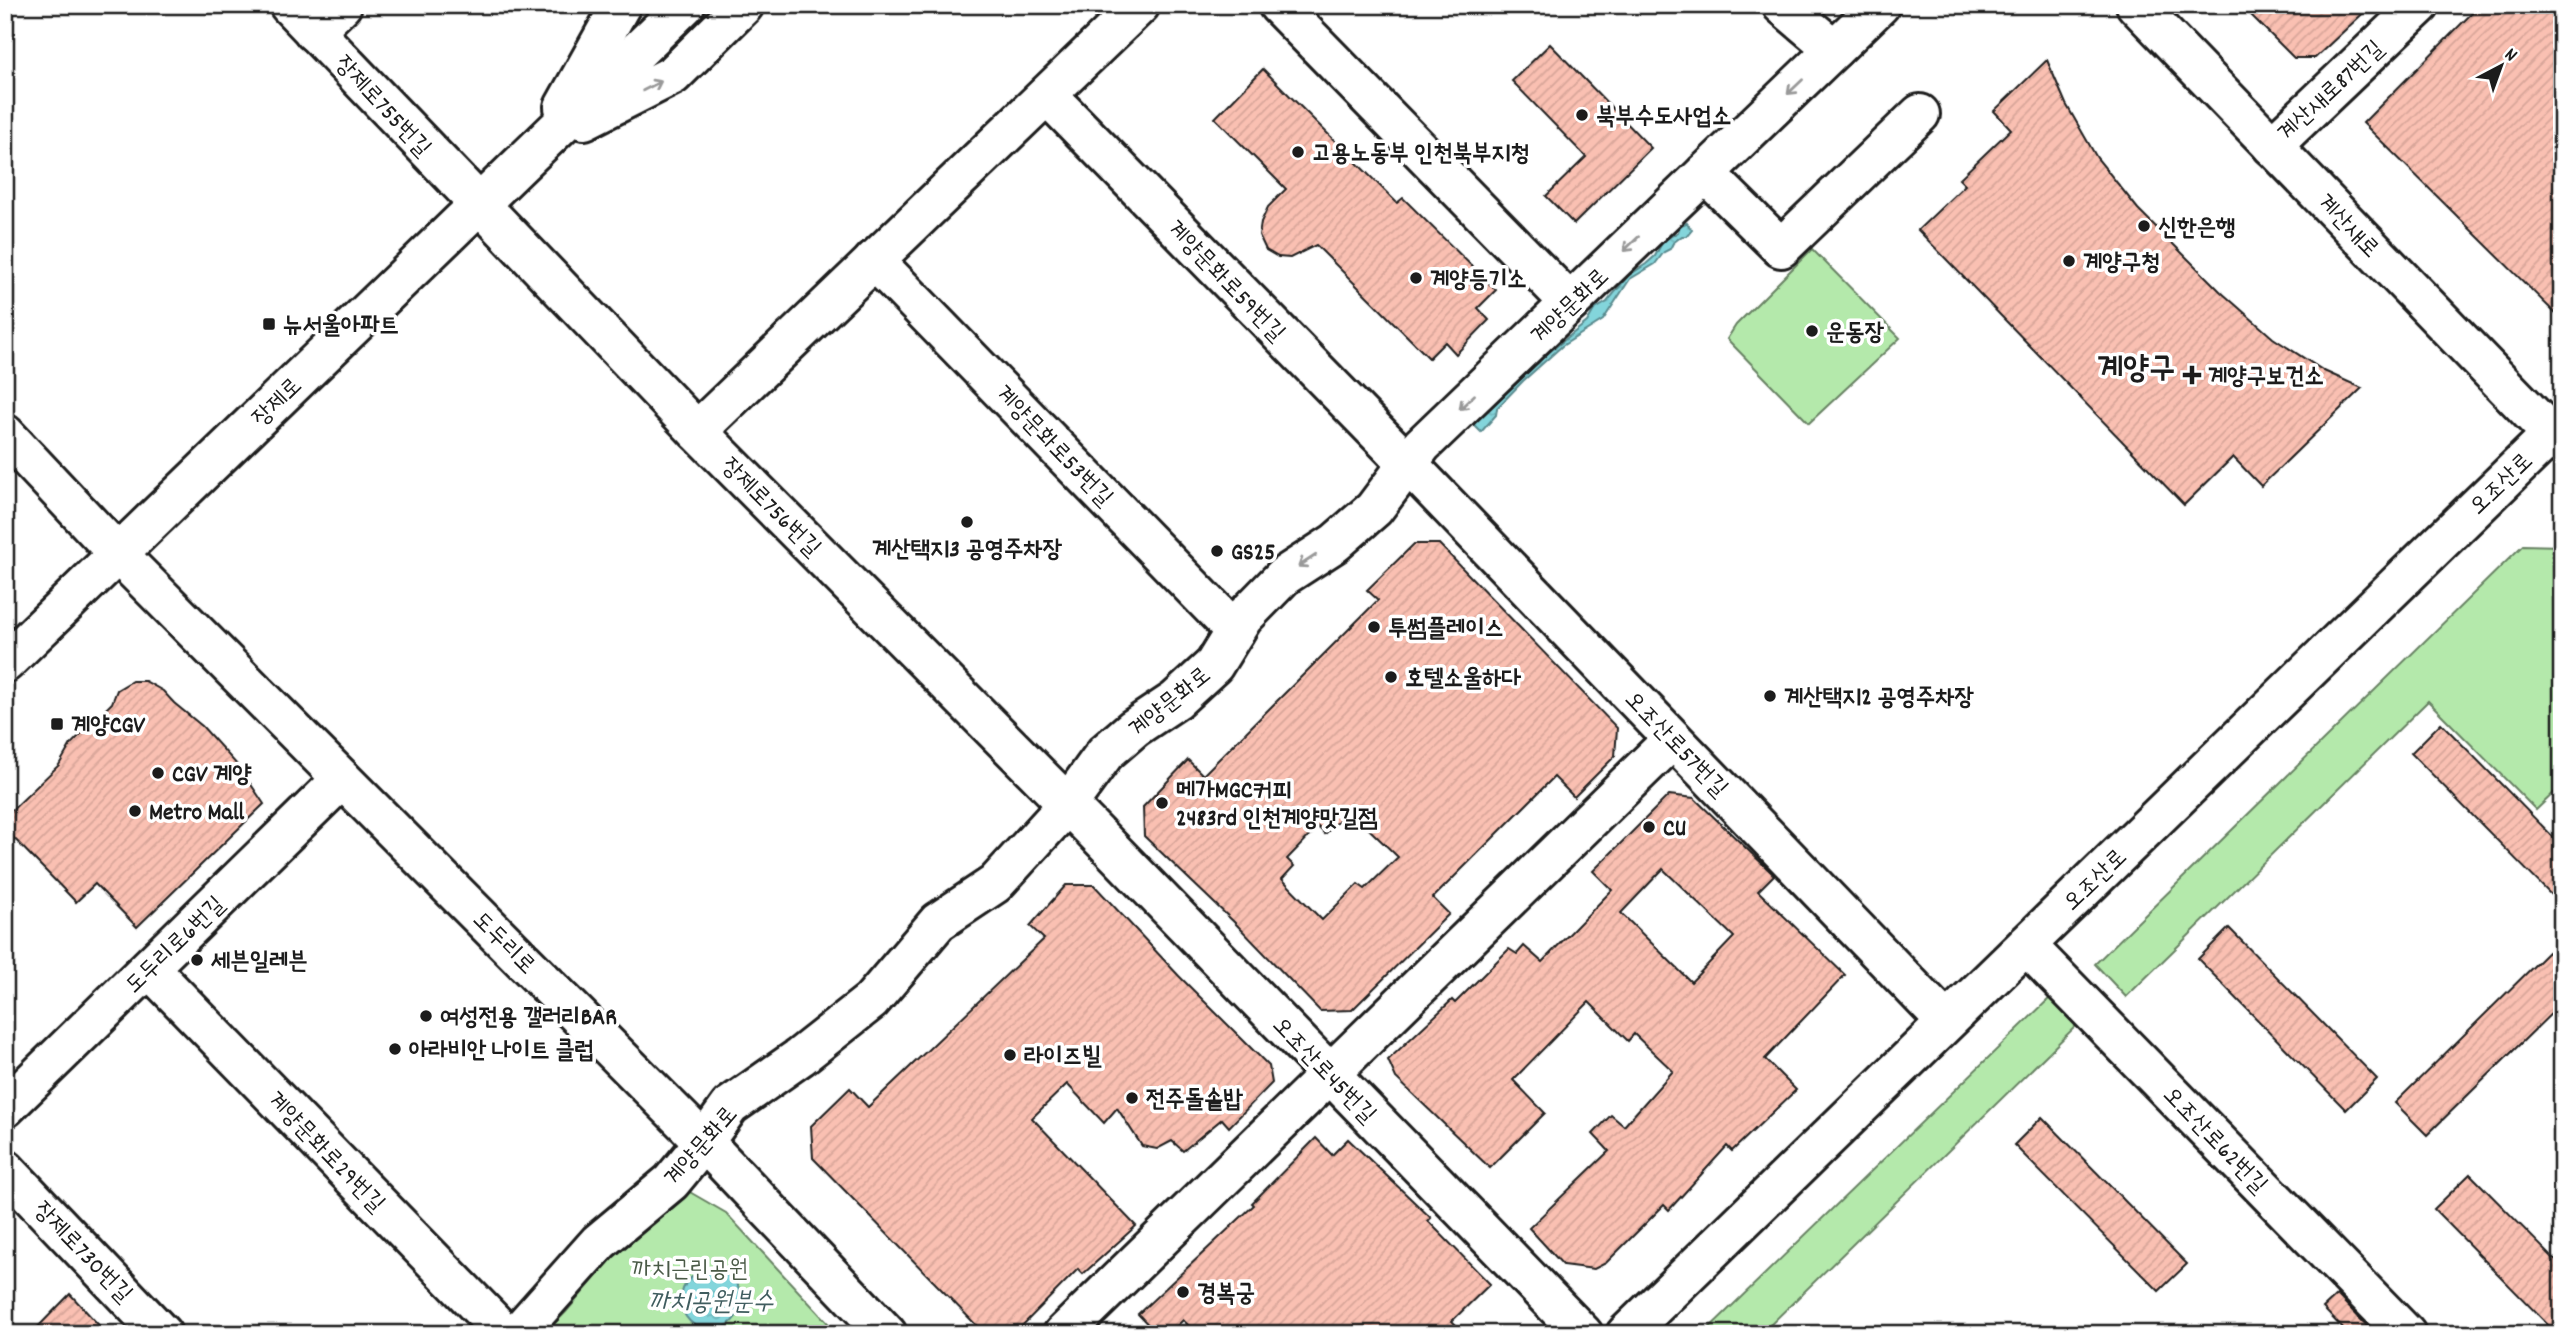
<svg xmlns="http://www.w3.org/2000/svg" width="2567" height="1339" font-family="Dekko,'Poor Story',sans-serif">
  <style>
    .green { fill: #b4e9ab; stroke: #688264; stroke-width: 2 }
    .water { fill: url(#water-ripples); stroke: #5a8b8f; stroke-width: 2 }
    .building { fill: url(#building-hatch); stroke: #1c1c1c; stroke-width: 2; fill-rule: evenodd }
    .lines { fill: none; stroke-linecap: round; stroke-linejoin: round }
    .minor-casing { stroke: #1c1c1c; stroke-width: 44 }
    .major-casing { stroke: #1c1c1c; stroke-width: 44 }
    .minor { stroke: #fff; stroke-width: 38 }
    .major { stroke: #fff; stroke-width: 38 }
    .oneway { stroke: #999 }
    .poi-dot { fill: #1c1c1c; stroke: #fff; stroke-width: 2.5 }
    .labels { text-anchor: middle; stroke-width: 7; stroke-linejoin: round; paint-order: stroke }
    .street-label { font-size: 24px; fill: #1c1c1c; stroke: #fff }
    .poi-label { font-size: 24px; font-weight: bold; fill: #1c1c1c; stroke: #fff; text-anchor: start }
    .park-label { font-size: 24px; fill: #4a5a47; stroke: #fff }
    .water-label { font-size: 26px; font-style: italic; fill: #405d5f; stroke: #fff }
    .district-label { font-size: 32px; font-weight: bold; fill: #1c1c1c; stroke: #fff }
  </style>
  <defs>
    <pattern id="water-ripples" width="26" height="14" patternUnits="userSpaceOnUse" patternTransform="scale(1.75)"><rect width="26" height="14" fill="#83d5db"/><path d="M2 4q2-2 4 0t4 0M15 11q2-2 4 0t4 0" fill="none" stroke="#71b6bb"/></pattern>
    <pattern id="building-hatch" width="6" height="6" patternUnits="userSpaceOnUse" patternTransform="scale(1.75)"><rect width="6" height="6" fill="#fac0b2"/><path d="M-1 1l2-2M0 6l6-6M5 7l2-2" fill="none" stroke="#d6a498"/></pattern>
  </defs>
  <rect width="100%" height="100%" fill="#fff"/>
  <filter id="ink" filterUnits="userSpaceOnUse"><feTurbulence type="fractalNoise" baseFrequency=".0143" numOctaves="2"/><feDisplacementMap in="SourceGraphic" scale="14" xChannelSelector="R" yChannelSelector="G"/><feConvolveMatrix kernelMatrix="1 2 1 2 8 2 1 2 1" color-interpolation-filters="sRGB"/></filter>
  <g filter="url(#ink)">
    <g class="green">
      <path d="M 1812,249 L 1900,338 L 1809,423 L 1727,339 L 1736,325 Z"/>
      <path d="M 2523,545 L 2562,546 L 2562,785 L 2536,810 L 2428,701 L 2126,997 L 2095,964 Z"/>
      <path d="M 2054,994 L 2080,1022 L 1761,1334 L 1703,1334 Z"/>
      <path d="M 688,1191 L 726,1213 L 838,1334 L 544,1334 L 566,1312 L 659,1203 Z"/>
    </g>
    <g class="water">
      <path d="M 1687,223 L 1692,230 L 1687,236 L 1682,236 L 1673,243 L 1670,249 L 1664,252 L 1655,264 L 1630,279 L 1603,320 L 1562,346 L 1523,381 L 1497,408 L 1496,415 L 1481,432 L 1472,423 L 1487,406 L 1493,405 L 1518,377 L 1587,322 L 1594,310 L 1607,302 L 1628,276 L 1646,264 L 1655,256 L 1663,241 L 1678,232 L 1680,225 Z"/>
      <circle cx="711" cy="1300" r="30"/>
    </g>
    <g class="building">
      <path d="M 2241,5 L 2372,5 L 2315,58 L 2294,58 Z"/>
      <path d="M 2480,5 L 2562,5 L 2562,320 L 2363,123 Z"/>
      <path d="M 1550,44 L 1651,148 L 1574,224 L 1546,196 L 1586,157 L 1512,81 Z"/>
      <path d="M 2047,60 L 2066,104 L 2097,158 L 2138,209 L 2221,292 L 2273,338 L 2324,371 L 2362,388 L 2261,486 L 2233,457 L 2184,505 L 1918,230 L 1965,185 L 1959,179 L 2011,129 L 1994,111 Z"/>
      <path d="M 1263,69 L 1397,203 L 1403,198 L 1496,290 L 1478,308 L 1489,320 L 1456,354 L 1445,342 L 1429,358 L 1316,245 L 1290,258 L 1278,257 L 1266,250 L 1259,235 L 1261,222 L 1268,207 L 1286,189 L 1215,118 Z"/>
      <path d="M 1414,544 L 1439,544 L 1617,728 L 1615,756 L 1574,797 L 1554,777 L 1433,898 L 1449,914 L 1352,1010 L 1320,1011 L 1235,923 L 1144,836 L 1143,807 L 1188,760 L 1203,775 L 1378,600 L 1367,590 ZM 1349,810 L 1398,857 L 1365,889 L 1358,884 L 1322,920 L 1282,879 L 1294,866 L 1287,859 L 1318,827 L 1325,834 Z"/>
      <path d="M 132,681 L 145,681 L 163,691 L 174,703 L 202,726 L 240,768 L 264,804 L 137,927 L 95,884 L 76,902 L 5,829 L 5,817 L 59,765 L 71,744 L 112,703 L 117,690 Z"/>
      <path d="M 2441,723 L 2562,846 L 2562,906 L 2411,753 Z"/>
      <path d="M 1669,795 L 1694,798 L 1774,875 L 1758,891 L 1845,975 L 1765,1059 L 1796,1090 L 1732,1151 L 1727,1146 L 1669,1210 L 1664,1205 L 1606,1263 L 1594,1269 L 1563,1265 L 1529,1228 L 1609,1151 L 1593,1134 L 1611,1115 L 1624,1126 L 1673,1071 L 1634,1034 L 1628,1041 L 1589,1002 L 1513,1080 L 1545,1113 L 1490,1168 L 1396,1078 L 1388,1060 L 1452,1000 L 1455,1003 L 1509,949 L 1517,954 L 1524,946 L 1542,962 L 1612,890 L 1593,871 ZM 1663,869 L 1734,937 L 1691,982 L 1621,913 Z"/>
      <path d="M 1066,885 L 1094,885 L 1179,976 L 1269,1066 L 1272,1083 L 1229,1127 L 1222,1119 L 1183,1151 L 1172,1141 L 1157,1149 L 1142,1146 L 1117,1108 L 1104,1123 L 1067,1084 L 1032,1118 L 1136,1226 L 1083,1274 L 1078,1269 L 1016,1332 L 980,1329 L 813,1158 L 811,1126 L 850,1088 L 868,1107 L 1044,939 L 1030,926 Z"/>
      <path d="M 2229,928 L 2377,1079 L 2346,1110 L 2198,959 Z"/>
      <path d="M 2548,952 L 2562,966 L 2562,1003 L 2427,1135 L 2395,1103 Z"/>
      <path d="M 2042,1117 L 2187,1264 L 2159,1291 L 2014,1145 Z"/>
      <path d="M 1316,1138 L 1332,1155 L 1348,1139 L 1431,1218 L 1428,1221 L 1490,1284 L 1452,1321 L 1465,1334 L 1197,1334 L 1183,1320 L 1169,1334 L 1157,1334 L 1138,1314 L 1254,1205 L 1252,1203 Z"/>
      <path d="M 2470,1174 L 2562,1267 L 2562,1334 L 2557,1334 L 2434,1209 Z"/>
      <path d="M 70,1294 L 107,1334 L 31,1334 Z"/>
      <path d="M 2337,1295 L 2375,1334 L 2348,1334 L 2323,1308 Z"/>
    </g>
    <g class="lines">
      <g class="minor-casing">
        <g id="minor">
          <path d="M 289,5 L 697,431 L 1093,830 L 1583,1334"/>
          <path d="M 1278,5 L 1570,303"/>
          <path d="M 1782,5 L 1834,49"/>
          <path d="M 2136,5 L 2562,445"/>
          <path d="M 314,32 L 342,5"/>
          <path d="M 1047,95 L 1408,464 L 1946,1022"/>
          <path d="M 2272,146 L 2420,5"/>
          <path d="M 1705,173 L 1781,248 L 1920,114"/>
          <path d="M 874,260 L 1235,631"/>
          <path d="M 697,431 L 1140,5"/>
          <path d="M 5,434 L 118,554 L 704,1142 L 887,1334"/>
          <path d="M 2026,945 L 2406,1334"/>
          <path d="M 149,968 L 505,1334"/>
          <path d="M 5,1108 L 342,779"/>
          <path d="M 5,1169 L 162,1334"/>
          <path d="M 517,1334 L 599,1242 L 671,1182 L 704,1142 L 730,1106 L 800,1057 L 871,1001 L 938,922 L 995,884 L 1068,804 L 1105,753 L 1134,728 L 1176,700 L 1214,665 L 1243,618 L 1284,576 L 1335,543 L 1374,509 L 1422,445 L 1880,5"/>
          <path d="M 1063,1334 L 1673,739"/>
          <path d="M 1626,1334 L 2562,424"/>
        </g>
      </g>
      <g class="major-casing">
        <g id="major">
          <path d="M 564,107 L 621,5"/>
          <path d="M 584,120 L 673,75 L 744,5"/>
          <path d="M 5,663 L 685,5"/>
        </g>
      </g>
      <use href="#minor" class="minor"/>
      <use href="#major" class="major"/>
    </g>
    <defs><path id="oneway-shaft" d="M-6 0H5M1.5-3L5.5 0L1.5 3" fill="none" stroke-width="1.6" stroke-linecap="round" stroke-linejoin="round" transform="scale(1.75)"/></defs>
    <g class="oneway">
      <use href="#oneway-shaft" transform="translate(652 86) rotate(-27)"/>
      <use href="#oneway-shaft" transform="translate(1795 87) rotate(136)"/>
      <use href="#oneway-shaft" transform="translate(1631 244) rotate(136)"/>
      <use href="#oneway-shaft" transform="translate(1467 402) rotate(136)"/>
      <use href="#oneway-shaft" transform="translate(1307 561) rotate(147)"/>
    </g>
  </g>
  <g class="poi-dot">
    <circle cx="1582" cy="115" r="7"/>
    <circle cx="1298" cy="152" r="7"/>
    <circle cx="2144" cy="226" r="7"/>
    <circle cx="2069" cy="261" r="7"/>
    <circle cx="1416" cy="278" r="7"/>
    <rect x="262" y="317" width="14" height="14" rx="3.5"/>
    <circle cx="1812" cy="331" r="7"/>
    <path d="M2188.5 364.5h7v7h7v7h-7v7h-7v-7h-7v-7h7z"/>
    <circle cx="967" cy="522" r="7"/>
    <circle cx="1217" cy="551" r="7"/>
    <circle cx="1374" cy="627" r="7"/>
    <circle cx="1391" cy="677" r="7"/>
    <circle cx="1770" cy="696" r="7"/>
    <rect x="50" y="717" width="14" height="14" rx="3.5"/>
    <circle cx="158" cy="773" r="7"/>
    <circle cx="1162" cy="803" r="7"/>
    <circle cx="135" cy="811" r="7"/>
    <circle cx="1649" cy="827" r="7"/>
    <circle cx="197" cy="960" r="7"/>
    <circle cx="426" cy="1016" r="7"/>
    <circle cx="395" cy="1049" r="7"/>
    <circle cx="1010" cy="1055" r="7"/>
    <circle cx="1132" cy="1098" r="7"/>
    <circle cx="1183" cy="1292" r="7"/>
  </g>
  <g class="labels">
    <g class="street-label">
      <text transform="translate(2330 90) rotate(-43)" y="8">계산새로87번길</text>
      <text transform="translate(384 105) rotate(47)" y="8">장제로755번길</text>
      <text transform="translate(2349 225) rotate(46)" y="8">계산새로</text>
      <text transform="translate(1227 280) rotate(46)" y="8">계양문화로59번길</text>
      <text transform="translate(1569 305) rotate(-44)" y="8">계양문화로</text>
      <text transform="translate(276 401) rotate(-44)" y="8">장제로</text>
      <text transform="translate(1055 445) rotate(46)" y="8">계양문화로53번길</text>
      <text transform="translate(2500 483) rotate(-44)" y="8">오조산로</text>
      <text transform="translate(772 506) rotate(45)" y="8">장제로756번길</text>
      <text transform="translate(1169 701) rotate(-39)" y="8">계양문화로</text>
      <text transform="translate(1677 743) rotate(46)" y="8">오조산로57번길</text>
      <text transform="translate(2094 879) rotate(-44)" y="8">오조산로</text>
      <text transform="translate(505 942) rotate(45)" y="8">도두리로</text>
      <text transform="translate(174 944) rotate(-44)" y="8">도두리로6번길</text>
      <text transform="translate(1325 1069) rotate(46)" y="8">오조산로45번길</text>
      <text transform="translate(2216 1139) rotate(46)" y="8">오조산로62번길</text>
      <text transform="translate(700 1145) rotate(-49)" y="8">계양문화로</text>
      <text transform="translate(327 1151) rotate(46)" y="8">계양문화로29번길</text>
      <text transform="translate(84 1251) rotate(46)" y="8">장제로730번길</text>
    </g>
    <g class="poi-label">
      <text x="1596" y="123">북부수도사업소</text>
      <text x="1312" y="160">고용노동부 인천북부지청</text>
      <text x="2158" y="234">신한은행</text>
      <text x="2083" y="269">계양구청</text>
      <text x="1430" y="286">계양등기소</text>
      <text x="283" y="332">뉴서울아파트</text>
      <text x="1826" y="339">운동장</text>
      <text x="2208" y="383">계양구보건소</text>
      <text x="967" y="556" text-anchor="middle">계산택지3 공영주차장</text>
      <text x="1231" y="559">GS25</text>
      <text x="1388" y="635">투썸플레이스</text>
      <text x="1405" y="685">호텔소울하다</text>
      <text x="1784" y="704">계산택지2 공영주차장</text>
      <text x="71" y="732">계양CGV</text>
      <text x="172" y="781">CGV 계양</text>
      <text x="1176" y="797">메가MGC커피<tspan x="1176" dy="28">2483rd 인천계양맛길점</tspan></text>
      <text x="149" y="819">Metro Mall</text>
      <text x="1663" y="835">CU</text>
      <text x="211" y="968">세븐일레븐</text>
      <text x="440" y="1024">여성전용 갤러리BAR</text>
      <text x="409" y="1057">아라비안 나이트 클럽</text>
      <text x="1024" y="1063">라이즈빌</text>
      <text x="1146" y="1106">전주돌솥밥</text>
      <text x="1197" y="1300">경복궁</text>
    </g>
    <g class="park-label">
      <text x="690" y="1276">까치근린공원</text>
    </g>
    <g class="water-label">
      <text x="711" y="1309">까치공원분수</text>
    </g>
    <g class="district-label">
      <text x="2136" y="377">계양구</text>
    </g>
  </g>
  <rect width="2567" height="1339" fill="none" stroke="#fff" stroke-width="28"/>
  <rect x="14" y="14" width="2539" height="1311" fill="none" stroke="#1c1c1c" stroke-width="2.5" filter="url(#ink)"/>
  <g transform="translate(2501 66) rotate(41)" stroke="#ffffff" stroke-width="5" paint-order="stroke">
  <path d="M0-5L12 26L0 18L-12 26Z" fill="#1c1c1c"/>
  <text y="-10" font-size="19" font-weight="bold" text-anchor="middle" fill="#1c1c1c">N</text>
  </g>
</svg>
